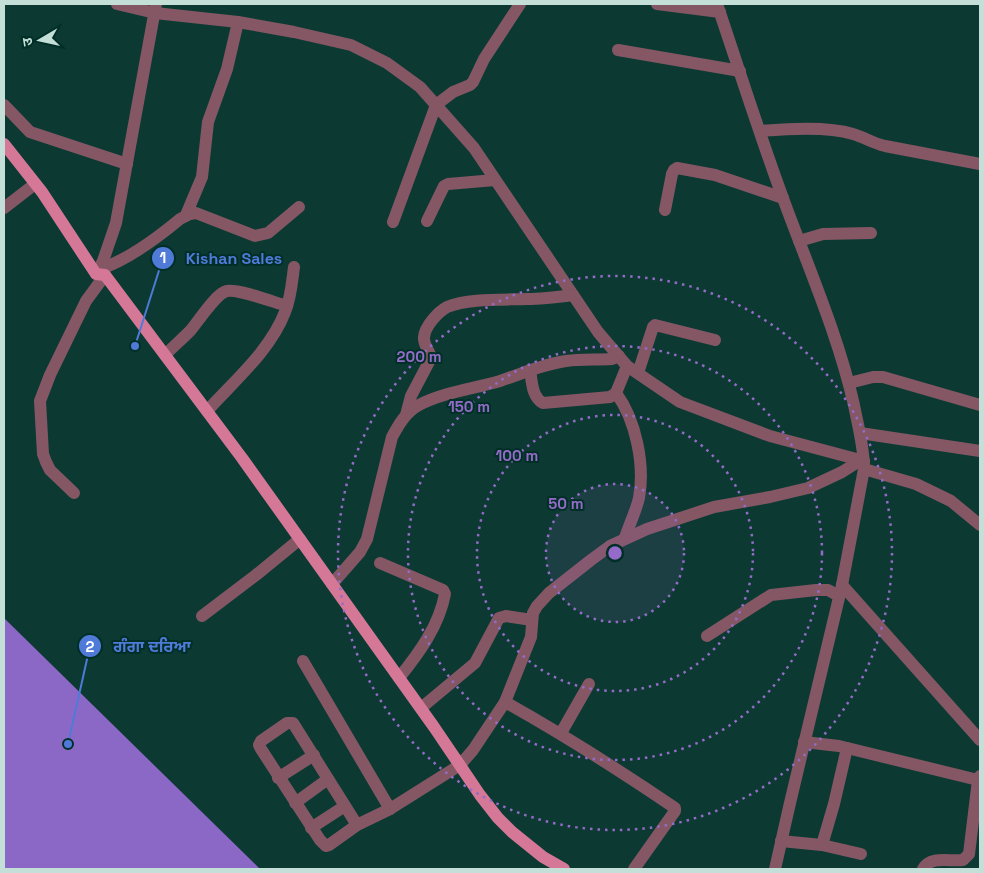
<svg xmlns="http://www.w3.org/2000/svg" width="984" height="873" font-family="'Space Grotesk','Noto Sans Devanagari','Noto Sans Gurmukhi',sans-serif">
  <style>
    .water { fill: #8c68c6 }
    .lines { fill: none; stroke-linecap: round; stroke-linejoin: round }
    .minor { stroke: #855765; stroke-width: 12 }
    .major { stroke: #d57897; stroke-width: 12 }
    .ring { fill: none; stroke: #946bc8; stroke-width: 2.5; stroke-dasharray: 2.5 5 }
    .centre { fill: #946bc8; stroke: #002f28; stroke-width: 2.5 }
    .ring-label { font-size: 15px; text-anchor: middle; font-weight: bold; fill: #946bc8; stroke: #002f28; stroke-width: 4; stroke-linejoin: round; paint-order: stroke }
    .leader { fill: none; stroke: #4f7ad8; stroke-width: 2 }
    .callout-dot { fill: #4f7ad8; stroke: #002f28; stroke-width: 2 }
    .mark-label { font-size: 15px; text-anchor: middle; font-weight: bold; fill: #fff }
    .callout-label { font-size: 16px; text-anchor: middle; font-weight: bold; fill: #4f7ad8; stroke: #002f28; stroke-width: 4; stroke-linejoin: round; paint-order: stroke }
  </style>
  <rect width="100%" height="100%" fill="#0c3a32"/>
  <path class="water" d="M 4,618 L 260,869 L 4,869 Z"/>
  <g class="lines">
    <g class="minor">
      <path d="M 117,4 L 155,13 L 238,22 L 294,32 L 351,45 L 387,63 L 420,87 L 474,148 L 598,332 L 627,366 L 680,402 L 770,436 L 864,461"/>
      <path d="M 657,4 L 720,12"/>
      <path d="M 717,4 C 739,69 760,136 784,201 C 809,269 838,335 854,405 C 858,426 864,447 864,469 L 842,585 L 790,803 L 775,869"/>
      <path d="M 618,50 L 740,71"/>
      <path d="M 4,105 L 30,132 L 127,164"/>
      <path d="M 760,131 C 786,129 827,126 853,134 C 864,137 872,143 885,146 L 980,164"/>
      <path d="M 4,208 L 35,184"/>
      <path d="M 665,210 L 672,174 L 674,170 L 677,168 L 715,175 L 783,198"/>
      <path d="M 186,215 L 202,177 L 208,122 L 227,69 L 238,22"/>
      <path d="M 427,221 L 444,186 L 448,184 L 495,180"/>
      <path d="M 393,222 L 436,105 L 453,92 L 470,85 L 473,82 L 484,59 L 520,4"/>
      <path d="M 799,241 L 823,234 L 871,233"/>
      <path d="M 98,270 C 128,260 156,239 180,219 L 190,214 L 196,213 L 255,236 L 268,233 L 299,207"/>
      <path d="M 96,274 L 103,261 L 116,223 L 156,4"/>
      <path d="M 165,355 C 173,347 182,339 190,331 C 198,322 216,293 227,291 C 239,289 273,302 287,306"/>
      <path d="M 530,370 C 532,382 532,397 543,403 L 610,397 L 616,393 L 627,366"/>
      <path d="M 638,373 L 653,327 L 655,325 L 715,340"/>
      <path d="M 849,383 L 873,377 L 883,377 L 980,405"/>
      <path d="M 616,393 C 636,420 645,465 639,498 C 636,511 629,525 625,538"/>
      <path d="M 207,411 C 234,381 270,351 285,312 C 291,298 292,282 294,267"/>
      <path d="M 406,415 L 411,396 L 431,358 C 430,351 423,345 424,337 C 425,326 438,312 447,307 C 468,298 504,300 527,299 C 543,299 558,297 573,295"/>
      <path d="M 860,433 L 980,451"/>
      <path d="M 864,469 L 916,484 L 951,501 L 980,525"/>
      <path d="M 74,493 L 50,470 L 46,462 L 43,454 L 40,401 L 50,375 L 86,301 L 105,275"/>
      <path d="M 380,563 L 443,590 L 445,594 C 439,626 419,653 399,678"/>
      <path d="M 332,584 L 360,552 L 367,539 L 392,437 C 399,424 406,412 419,405 C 444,392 473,389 500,381 C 521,374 543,364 566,361 C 581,359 596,360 612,359 L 619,356"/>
      <path d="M 842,585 L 980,740"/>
      <path d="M 202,616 L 256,575 L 300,539"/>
      <path d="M 707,636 L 771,595 L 816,590 L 828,590 L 839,596"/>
      <path d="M 303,661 L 390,809"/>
      <path d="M 505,702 C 564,735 619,770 675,808 L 675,811 L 634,869"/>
      <path d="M 421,708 L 475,663 L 499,618 L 506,616 L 532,620"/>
      <path d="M 561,733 L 589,684"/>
      <path d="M 804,742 L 839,746 L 978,780"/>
      <path d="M 278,778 L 314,755"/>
      <path d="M 295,803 L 328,779"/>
      <path d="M 357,825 L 293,723 L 287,723 L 261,741 L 259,745 L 261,749 L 320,840 L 326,846 L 329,845 L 357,825 L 390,809 L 460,765 L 473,750 L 505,702 L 531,637 L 533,613 L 537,606 L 549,593 L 591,560 L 610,546 L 647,529 L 714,507 L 770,497 L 808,488 L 842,472 L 861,460"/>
      <path d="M 311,828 L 345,806"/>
      <path d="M 781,841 L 822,845 L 861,854"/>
      <path d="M 822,845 L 834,804 L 847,748"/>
      <path d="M 923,869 C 931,855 951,862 963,860 L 969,854 L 978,780 L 980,776"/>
    </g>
    <path class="major" d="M 4,144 L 42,192 L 96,274 L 105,275 L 242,458 L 434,727 L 480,795 L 498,818 L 512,832 L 543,857 L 564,869"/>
  </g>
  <circle cx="615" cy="553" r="69" fill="#946bc8" fill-opacity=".12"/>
  <g class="ring">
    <circle cx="615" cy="553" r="69"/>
    <circle cx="615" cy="553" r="138"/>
    <circle cx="615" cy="553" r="207"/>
    <circle cx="615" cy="553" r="277"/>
  </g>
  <circle cx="615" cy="553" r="8" class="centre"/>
  <g class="ring-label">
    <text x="419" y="362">200 m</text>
    <text x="469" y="412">150 m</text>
    <text x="517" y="461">100 m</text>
    <text x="566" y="509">50 m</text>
  </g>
  <path class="leader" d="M135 346L163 258M68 744L90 646"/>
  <g class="callout-dot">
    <circle cx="135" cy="346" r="5"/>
    <circle cx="68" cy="744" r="5"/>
    <circle cx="163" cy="258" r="12"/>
    <circle cx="90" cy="646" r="12"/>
  </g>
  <g class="mark-label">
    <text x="163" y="263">1</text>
    <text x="90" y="652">2</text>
  </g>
  <g class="callout-label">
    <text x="234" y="264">Kishan Sales</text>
    <text x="152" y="652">ਗੰਗਾ ਦਰਿਆ</text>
  </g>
  <rect width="984" height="873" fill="none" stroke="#c3dfd8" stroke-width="10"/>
  <g transform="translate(40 40) rotate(261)" stroke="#002f28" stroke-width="4" paint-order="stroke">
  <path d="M0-4L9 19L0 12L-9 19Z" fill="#c3dfd8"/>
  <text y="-8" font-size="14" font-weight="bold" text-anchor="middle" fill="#c3dfd8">उ</text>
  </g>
</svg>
